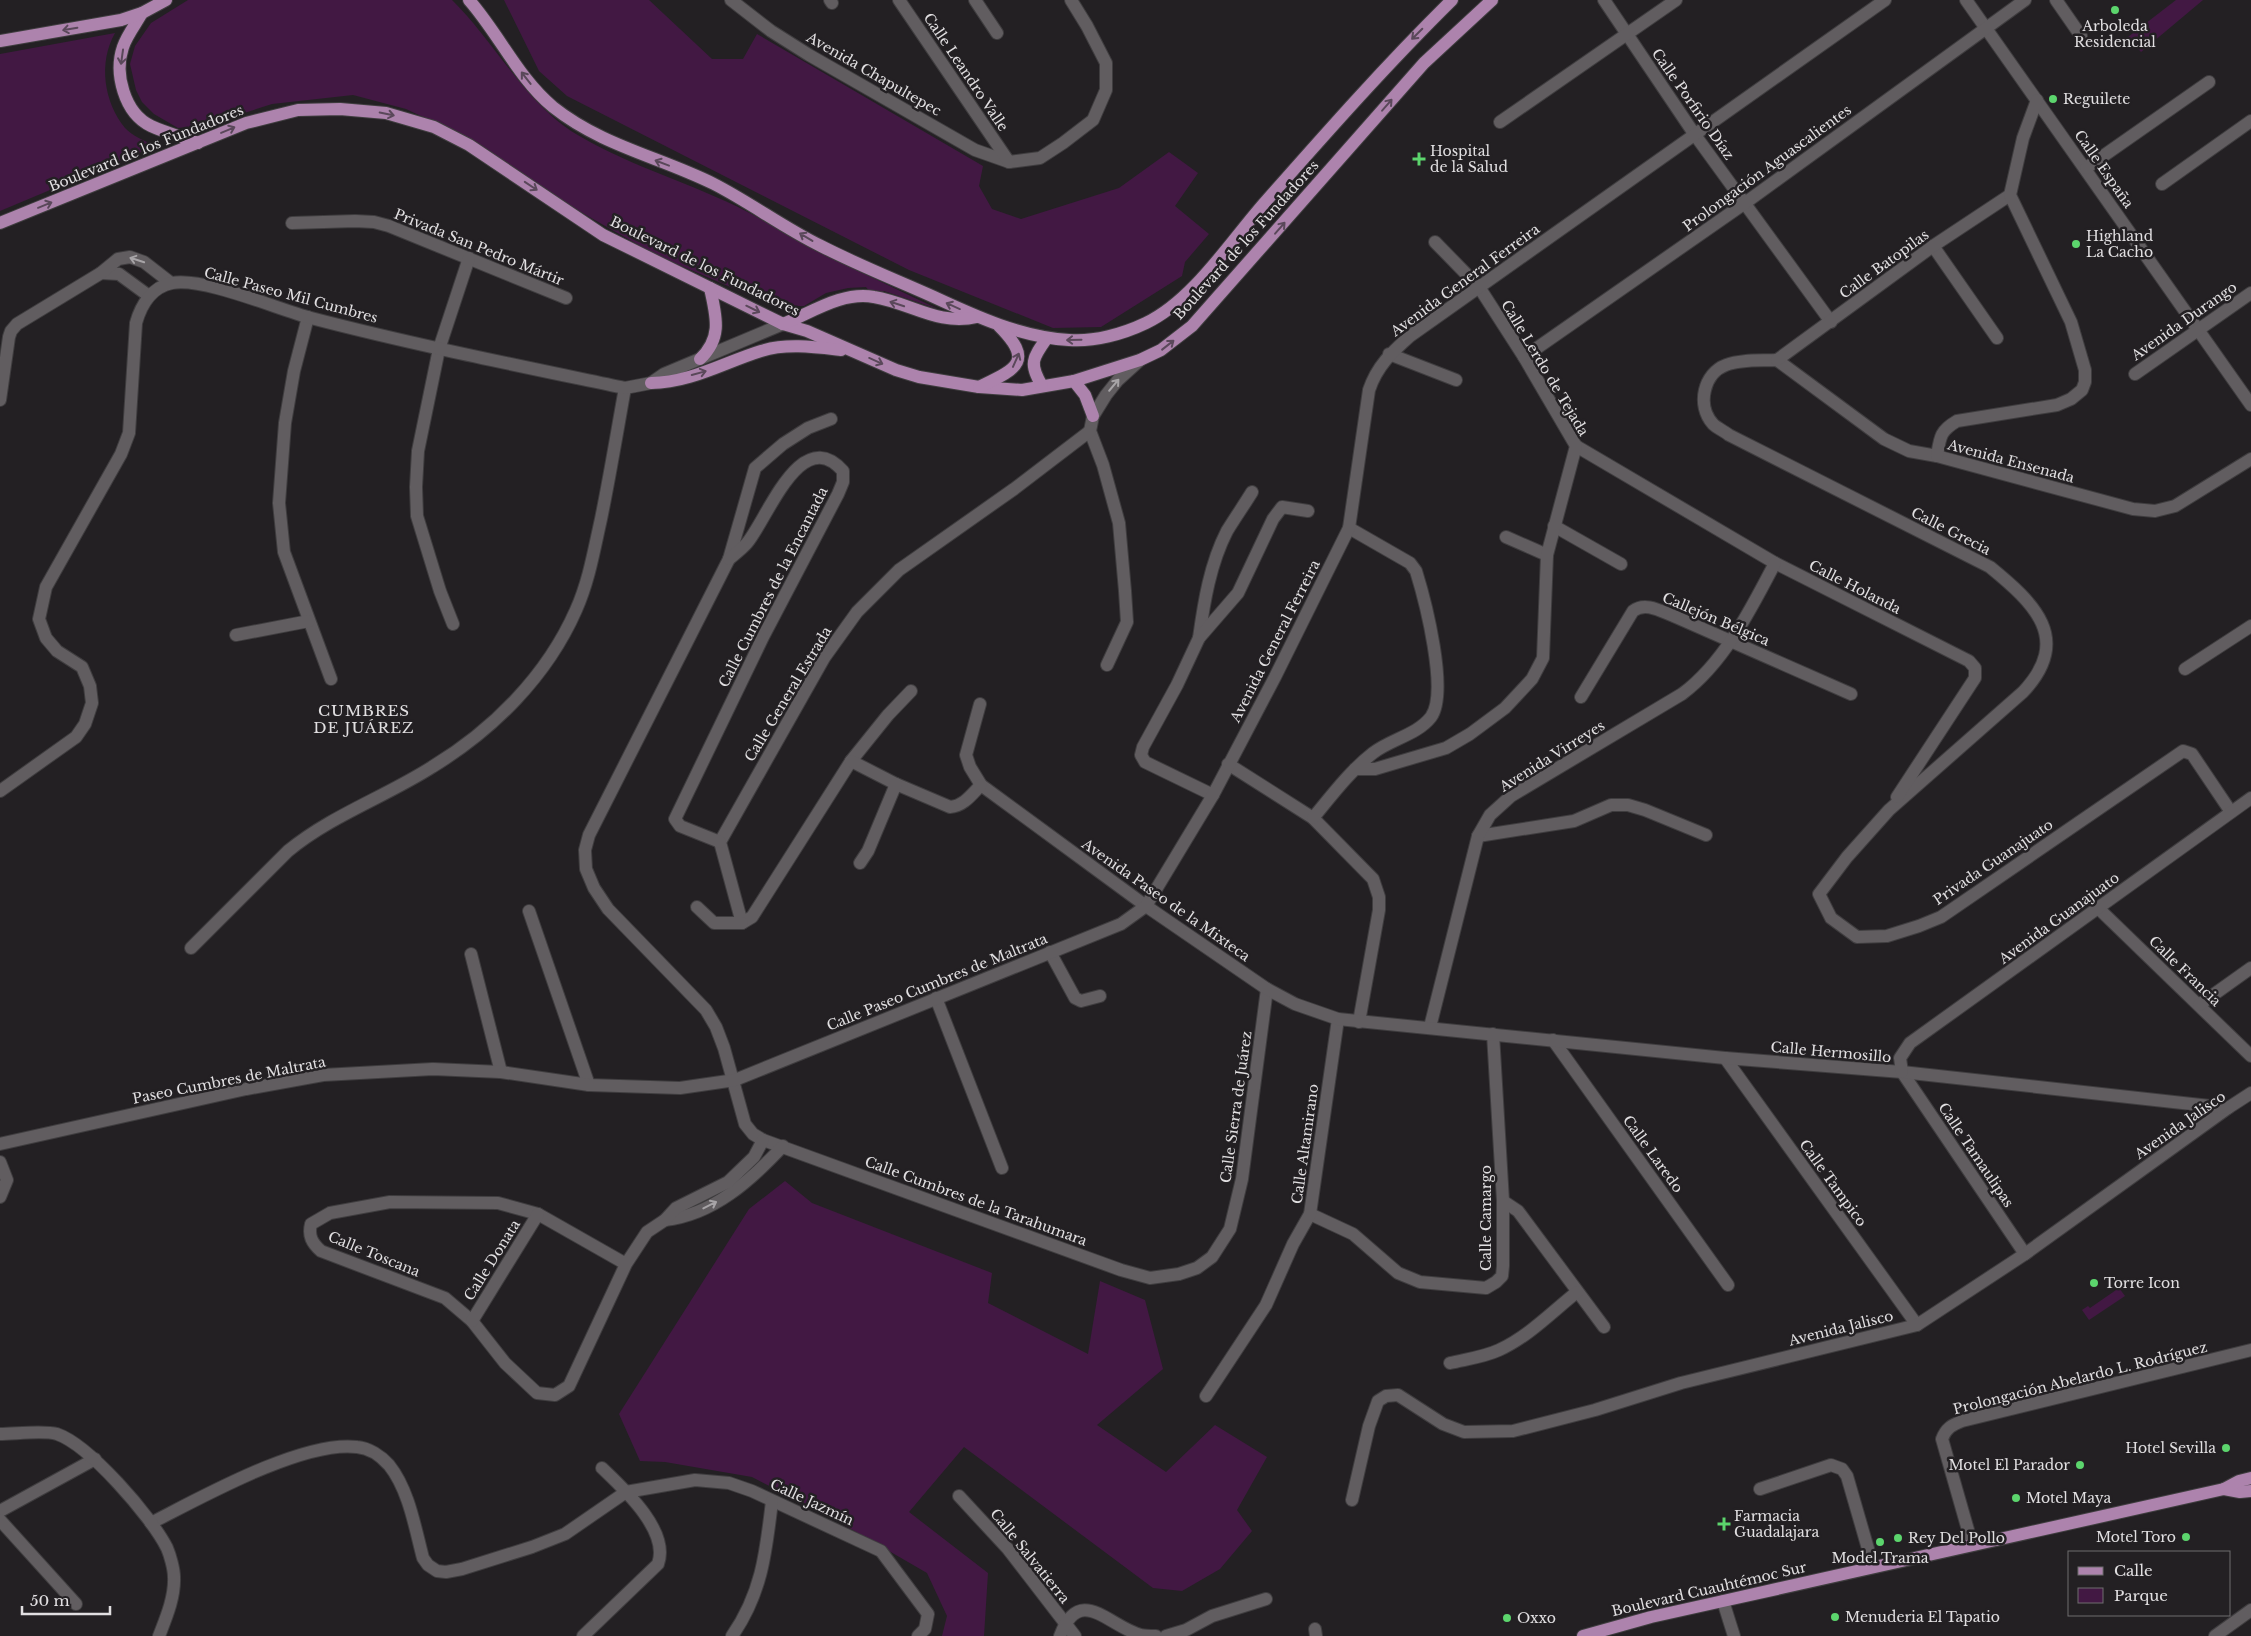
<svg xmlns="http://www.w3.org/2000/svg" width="2251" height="1636" font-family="'Libre Baskerville',serif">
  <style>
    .green { fill: #421843 }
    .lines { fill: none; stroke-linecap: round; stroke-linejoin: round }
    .minor-casing { stroke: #3f3d3f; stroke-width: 14 }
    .tertiary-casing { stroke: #3f3d3f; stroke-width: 14 }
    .secondary-casing { stroke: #3f3d3f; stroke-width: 14 }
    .primary-casing { stroke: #3f3d3f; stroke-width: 14 }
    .minor { stroke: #615d60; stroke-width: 12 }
    .tertiary { stroke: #615d60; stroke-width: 12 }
    .secondary { stroke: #615d60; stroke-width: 12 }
    .primary { stroke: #ad83ad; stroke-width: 12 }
    .oneway { stroke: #5a485a }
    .oneway2 { stroke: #a7a4a7 }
    .poi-dot { fill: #5cd56d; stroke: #232023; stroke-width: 2 }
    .labels { text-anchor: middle; stroke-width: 5; stroke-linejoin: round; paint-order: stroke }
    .poi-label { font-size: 14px; fill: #e1dfe1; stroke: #232023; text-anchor: start }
    .street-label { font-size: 14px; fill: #e1dfe1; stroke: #232023 }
    .neighbourhood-label { font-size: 15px; letter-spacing: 1px; fill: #e1dfe1; stroke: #232023 }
  </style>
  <rect width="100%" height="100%" fill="#232023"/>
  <g class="green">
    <path d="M 188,0 L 452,0 C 492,39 525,101 571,131 C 622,163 682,180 736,206 C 762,219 787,234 812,248 C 854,269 896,289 938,309 L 884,291 L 874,297 L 866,287 L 848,288 L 826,293 L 804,306 L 783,306 L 763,301 L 656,255 L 579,211 L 451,130 L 406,109 L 353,95 L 272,104 L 210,124 L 178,128 L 154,114 L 142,102 L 136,90 L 130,64 L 135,46 L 151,23 Z"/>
    <path d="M 504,0 L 649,0 L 712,59 L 743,59 L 757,34 L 983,166 L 979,186 L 992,209 L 1021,219 L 1119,188 L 1169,152 L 1198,173 L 1175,206 L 1209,234 L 1185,262 L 1182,276 L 1101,327 L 1053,328 L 909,270 L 567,96 L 539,71 Z"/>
    <path d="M 2176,0 L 2203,0 L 2141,52 L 2128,37 Z"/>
    <path d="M 115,33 C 98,63 104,102 125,128 C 132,136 146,141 155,146 L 0,211 L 0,54 Z"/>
    <path d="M 785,1181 L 812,1203 L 992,1273 L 988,1303 L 1088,1354 L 1100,1281 L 1145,1300 L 1163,1369 L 1097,1425 L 1166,1472 L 1215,1425 L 1267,1457 L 1237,1510 L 1252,1531 L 1220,1569 L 1182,1591 L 1153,1588 L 964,1447 L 909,1512 L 988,1573 L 984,1636 L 942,1636 L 947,1616 L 927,1573 L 832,1518 L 752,1477 L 665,1462 L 640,1461 L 619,1414 L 749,1209 Z"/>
    <path d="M 2119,1288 L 2125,1296 L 2089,1320 L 2082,1310 L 2088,1306 L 2090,1308 Z"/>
  </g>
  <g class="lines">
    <g class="minor-casing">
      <g id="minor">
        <path d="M 731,0 L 771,31 L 809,55 L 975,150 L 1009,162 L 1040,158 L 1063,143 L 1093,120 L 1106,90 L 1106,63 L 1087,26 L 1071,0"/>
        <path d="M 830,0 L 832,3"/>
        <path d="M 899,0 L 1009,162"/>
        <path d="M 975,0 L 997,33"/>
        <path d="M 1604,0 L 1695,135 L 1831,322"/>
        <path d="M 1966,0 L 2251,405"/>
        <path d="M 2056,0 L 2081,36"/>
        <path d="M 1500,122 L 1676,0"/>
        <path d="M 2086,168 L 2209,82"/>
        <path d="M 2162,184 L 2251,121"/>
        <path d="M 292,223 L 355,221 L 374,222 L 389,226 L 566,298"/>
        <path d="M 1933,246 L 1997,338"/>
        <path d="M 101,273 L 119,274 L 149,296"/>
        <path d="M 308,317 L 294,371 L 285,423 L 279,503 L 284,552 L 331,679"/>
        <path d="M 1389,354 L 1456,380"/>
        <path d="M 1524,357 L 1745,203 L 2025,0"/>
        <path d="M 1777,360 C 1761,361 1742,359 1726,365 C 1704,373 1696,405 1713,424 C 1717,428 1724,431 1729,435 L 1990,567 C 2034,603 2073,639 2023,692 L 1889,810 L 1847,857 L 1819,894 L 1831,918 L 1857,937 L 1887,936 L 1919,926 L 1941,917 L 2183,751 L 2192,754 L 2231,812"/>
        <path d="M 1777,360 L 1884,439 L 1909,451 L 1937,456 L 2133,509 L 2155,511 L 2175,506 L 2251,459"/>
        <path d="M 1777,360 L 1933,246 L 2010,195"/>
        <path d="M 2135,374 L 2251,293"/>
        <path d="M 0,400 L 9,337 L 11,331 L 17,324 L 101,273 L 118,259 L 130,257 L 144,262 L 171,283"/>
        <path d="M 831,419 L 808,428 L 783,444 L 755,468 L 729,559 L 589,835 L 585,850 L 586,869 L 594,888 L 608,909 L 706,1010 L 716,1027 L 724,1048 L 745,1124 L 753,1134 L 763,1140 L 1121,1270 L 1150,1278 L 1179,1274 L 1197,1268 L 1212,1257 L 1230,1229 L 1242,1179 L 1267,989"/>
        <path d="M 1576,446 L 1775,563 L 1969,661 L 1975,668 L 1975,678 L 1897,797"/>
        <path d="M 1937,456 C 1940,437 1940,431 1957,421 L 2057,405 L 2071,399 L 2082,390 L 2085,382 L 2085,370 L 2071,322 L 2010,195 L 2023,138 L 2037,100"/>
        <path d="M 1554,526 L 1621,564"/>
        <path d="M 1506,537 L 1547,555"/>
        <path d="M 453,624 L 440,591 L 417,516 L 416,487 L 418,451 L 439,349 L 469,258"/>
        <path d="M 236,635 L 309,621"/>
        <path d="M 1199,638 C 1204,602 1210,564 1227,531 C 1235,518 1244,505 1252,492"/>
        <path d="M 1107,665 L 1127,622 L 1125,591 L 1119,523 L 1103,465 L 1090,431 L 1093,416 L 1106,395 L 1118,380 L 1140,360"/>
        <path d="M 2185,669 L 2251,626"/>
        <path d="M 911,691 L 888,715 L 851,761 L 752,917 L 742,923 L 720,842 L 824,658 L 857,612 L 899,570 L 1014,489 L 1090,431"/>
        <path d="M 1581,697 L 1633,611 C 1646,601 1662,612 1676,617 L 1851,694"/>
        <path d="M 980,704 L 966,755 L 970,767 L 981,785 L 1146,906"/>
        <path d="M 851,761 L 896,784 L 950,807 C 964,806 972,794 981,785"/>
        <path d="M 1228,764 L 1313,818 L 1373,879 L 1379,897 L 1379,910 L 1359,1022"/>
        <path d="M 1355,769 L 1375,769 L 1446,748 L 1470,734 L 1505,708 L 1532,679 L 1543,658 L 1547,555 L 1576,446 L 1524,357 L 1479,287 L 1435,242"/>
        <path d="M 1213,795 L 1145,762 L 1141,755 L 1143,747 L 1177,685 L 1199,638 L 1238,593 L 1273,519 L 1282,507 L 1308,511"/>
        <path d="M 1313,818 C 1332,795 1350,771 1373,753 C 1391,739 1417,735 1431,717 C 1449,692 1425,600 1416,571 L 1410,563 L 1349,528"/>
        <path d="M 1478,836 L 1574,821 L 1611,805 L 1628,805 L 1645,810 L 1706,835"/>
        <path d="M 720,842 L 680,826 L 675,819 L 763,637 L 838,494 L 843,482 L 843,471 C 801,423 768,518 747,543 C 742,549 735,554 729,559"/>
        <path d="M 860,863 L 868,851 L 896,784"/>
        <path d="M 697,907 L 714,923 L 742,923"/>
        <path d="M 2098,908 L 2251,1056"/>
        <path d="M 529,911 L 589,1085"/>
        <path d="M 191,948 L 288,851 C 332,815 385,797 432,767 C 493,730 547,676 576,610 C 589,581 594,550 601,519 C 610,475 617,432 625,388"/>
        <path d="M 1050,952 L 1075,998 L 1081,1001 L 1100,996"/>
        <path d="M 471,954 L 501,1072"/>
        <path d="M 936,998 L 1002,1168"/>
        <path d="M 2199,1005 L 2251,968"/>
        <path d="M 1430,1027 L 1478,836 L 1490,815 L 1511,796 L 1682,694 C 1724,663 1751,609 1775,563"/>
        <path d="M 1553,1040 L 1728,1285"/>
        <path d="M 1725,1058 L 1917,1325"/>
        <path d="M 1902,1072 L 2025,1254"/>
        <path d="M 1503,1201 L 1518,1211 L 1604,1327"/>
        <path d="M 1310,1214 L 1353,1234 L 1398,1273 L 1420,1282 L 1486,1288 L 1496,1282 L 1502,1276 L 1503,1266 L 1503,1201 L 1493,1034"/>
        <path d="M 665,1220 C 713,1215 751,1180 783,1146"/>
        <path d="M 626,1264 L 538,1214 L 498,1203 L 390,1202 L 330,1213 L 311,1224 C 308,1236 312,1243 321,1251 L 445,1298 L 472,1321 L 505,1363 L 537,1393 L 555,1395 L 569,1386 L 626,1264 L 647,1232 L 665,1220 L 676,1208 L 728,1182 L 754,1157 L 763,1140"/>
        <path d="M 472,1321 L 538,1214"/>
        <path d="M 1450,1363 C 1467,1359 1484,1357 1499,1350 C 1528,1337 1553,1311 1577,1292"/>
        <path d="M 1206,1396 L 1266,1305 L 1293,1244 L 1310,1214 L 1338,1019"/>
        <path d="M 1760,1489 L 1831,1465 L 1842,1469 L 1847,1476 L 1873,1566"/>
        <path d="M 959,1496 L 1008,1549 L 1075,1636"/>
        <path d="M 1352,1500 L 1369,1426 L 1378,1401 L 1386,1396 L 1398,1395 L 1443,1424 L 1464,1432 L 1513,1431 L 1595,1410 L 1681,1383 L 1917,1325 L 2025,1254 L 2228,1108"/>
        <path d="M 0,1511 L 95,1459"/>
        <path d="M 0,1520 L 76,1604"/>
        <path d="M 151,1523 C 200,1498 303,1440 357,1447 C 369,1448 381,1456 389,1465 C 409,1490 415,1528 423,1558 L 428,1565 L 437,1571 L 446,1572 L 462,1569 L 532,1547 L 565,1534 L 626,1492 L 695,1480 L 729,1483 L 752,1491 L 881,1551 L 928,1614 L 925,1629 L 918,1636"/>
        <path d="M 1972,1544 L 1942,1439 C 1946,1428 1952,1425 1962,1421 L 2251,1350"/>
        <path d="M 1723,1601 L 1734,1636"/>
        <path d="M 1315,1629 L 1316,1636"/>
        <path d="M 583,1636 L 658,1564 C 670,1531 624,1489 602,1468"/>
        <path d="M 732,1636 C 762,1593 766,1552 772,1501"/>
        <path d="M 1060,1636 C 1080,1583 1109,1627 1141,1635 C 1145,1636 1152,1636 1156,1636"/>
        <path d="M 1166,1636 L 1186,1630 L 1212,1616 L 1266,1599"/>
        <path d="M 2215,1636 L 2251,1610"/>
      </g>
    </g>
    <g class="tertiary-casing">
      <g id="tertiary">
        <path d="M 0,791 L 76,737 L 85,724 L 92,703 L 90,686 L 82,667 L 57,651 L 46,638 L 39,619 L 46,587 L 121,454 L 129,433 L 136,323 C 141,305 152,287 172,283 C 204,277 277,309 311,318 C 415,345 520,366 625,388 L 651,383 L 664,374 L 783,324"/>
        <path d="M 1146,906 L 1267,989 L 1295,1004 L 1338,1019 L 1725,1058 L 1902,1072 L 2228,1108 L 2251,1093"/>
        <path d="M 1902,1072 L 1900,1058 L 1910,1043 L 2251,798"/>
        <path d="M 0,1144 L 246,1089 L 323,1075 L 433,1069 L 501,1072 L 589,1085 L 680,1088 L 735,1080 L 1121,924 L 1146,906 L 1213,795 L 1275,677 L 1349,528 L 1369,390 C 1377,366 1392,352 1410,336 L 1885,0"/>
      </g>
    </g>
    <g class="secondary-casing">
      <g id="secondary">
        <path d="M 0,1162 L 7,1180 L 0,1197"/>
        <path d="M 0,1434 C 15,1434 43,1430 57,1434 C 89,1445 151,1516 167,1548 C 170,1555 174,1569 174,1577 C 175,1597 166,1618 159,1636"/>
      </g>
    </g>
    <g class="primary-casing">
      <g id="primary">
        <path d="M 469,0 C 499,34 518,78 553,107 C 602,146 660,157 714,184 C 751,203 784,228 821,246 C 858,265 896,280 934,297 C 977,317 1021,337 1069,340 C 1094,342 1123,334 1146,323 C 1194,300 1232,239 1267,200 C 1327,132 1387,64 1452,0"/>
        <path d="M 142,13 C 136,24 127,35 123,47 C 114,73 124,113 151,126 C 166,133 183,137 198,143"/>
        <path d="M 0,41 L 121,20 L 142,13 L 166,0"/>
        <path d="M 0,223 L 246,123 L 298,110 L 340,109 L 386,113 L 434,127 L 469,145 L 603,235 L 783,324 L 807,331 L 896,370 L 919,377 L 979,387 L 1022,390 L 1074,381 L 1140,360 L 1161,350 L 1192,326 L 1424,63 L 1492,0"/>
        <path d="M 783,324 C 811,313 842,291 874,297 C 911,303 938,326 977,317"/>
        <path d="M 700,359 C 723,337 716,316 710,288"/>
        <path d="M 1074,381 L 1085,395 L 1093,416"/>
        <path d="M 651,383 C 690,383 725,362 761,351 C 786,343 815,347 841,350"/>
        <path d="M 1042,386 C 1029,363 1032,359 1047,338"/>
        <path d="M 979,387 C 1016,369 1035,362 999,326"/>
        <path d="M 2224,1489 L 2240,1492 L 2251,1491"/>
        <path d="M 1583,1636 L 1651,1617 L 1723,1601 L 2224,1489 L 2239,1481 L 2251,1478"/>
      </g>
    </g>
    <use href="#minor" class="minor"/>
    <use href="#tertiary" class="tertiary"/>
    <use href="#secondary" class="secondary"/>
    <use href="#primary" class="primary"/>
  </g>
  <defs><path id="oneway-shaft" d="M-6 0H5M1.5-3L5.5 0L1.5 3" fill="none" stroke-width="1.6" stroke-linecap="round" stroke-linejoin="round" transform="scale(1.25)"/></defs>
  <g class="oneway">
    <use href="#oneway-shaft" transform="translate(70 29) rotate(170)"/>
    <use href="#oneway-shaft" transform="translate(1417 34) rotate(135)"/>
    <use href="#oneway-shaft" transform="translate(122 57) rotate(98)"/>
    <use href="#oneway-shaft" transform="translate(526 78) rotate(-128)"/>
    <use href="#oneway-shaft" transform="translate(1387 105) rotate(-49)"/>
    <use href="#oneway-shaft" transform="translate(387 114) rotate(12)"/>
    <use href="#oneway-shaft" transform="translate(228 130) rotate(-23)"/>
    <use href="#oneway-shaft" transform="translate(662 163) rotate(-159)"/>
    <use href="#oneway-shaft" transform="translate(531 186) rotate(34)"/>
    <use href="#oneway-shaft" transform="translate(45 205) rotate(-22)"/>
    <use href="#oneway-shaft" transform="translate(1280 228) rotate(-49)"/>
    <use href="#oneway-shaft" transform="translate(806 237) rotate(-149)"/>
    <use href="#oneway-shaft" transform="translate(897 304) rotate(-162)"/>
    <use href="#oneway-shaft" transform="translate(953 306) rotate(-156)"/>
    <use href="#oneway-shaft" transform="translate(753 309) rotate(26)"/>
    <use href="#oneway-shaft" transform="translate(1074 340) rotate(179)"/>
    <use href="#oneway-shaft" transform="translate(1168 345) rotate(-38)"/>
    <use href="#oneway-shaft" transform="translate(1016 360) rotate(-66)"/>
    <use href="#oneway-shaft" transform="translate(876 361) rotate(24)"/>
    <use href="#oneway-shaft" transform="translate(699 373) rotate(-15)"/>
  </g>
  <g class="oneway2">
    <use href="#oneway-shaft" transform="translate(137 260) rotate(-162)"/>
    <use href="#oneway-shaft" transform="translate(1114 385) rotate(-50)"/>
    <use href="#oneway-shaft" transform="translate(710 1205) rotate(-27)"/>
  </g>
  <g class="poi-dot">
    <circle cx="2115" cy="10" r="5"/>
    <circle cx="2053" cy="99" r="5"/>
    <path d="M1416.5 151.5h5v5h5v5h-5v5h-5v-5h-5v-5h5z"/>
    <circle cx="2076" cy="244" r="5"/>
    <circle cx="2094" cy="1283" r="5"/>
    <circle cx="2226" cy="1448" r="5"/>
    <circle cx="2080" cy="1465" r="5"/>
    <circle cx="2016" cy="1498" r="5"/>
    <path d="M1721.5 1516.5h5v5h5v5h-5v5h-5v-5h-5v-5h5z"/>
    <circle cx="2186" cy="1537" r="5"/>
    <circle cx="1898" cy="1538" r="5"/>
    <circle cx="1880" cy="1542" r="5"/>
    <circle cx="1835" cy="1617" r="5"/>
    <circle cx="1507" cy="1618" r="5"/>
  </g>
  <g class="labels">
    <g class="poi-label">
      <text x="2115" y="31" text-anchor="middle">Arboleda<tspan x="2115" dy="16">Residencial</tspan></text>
      <text x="2063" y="104">Reguilete</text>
      <text x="1430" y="156">Hospital<tspan x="1430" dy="16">de la Salud</tspan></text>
      <text x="2086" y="241">Highland<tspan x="2086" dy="16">La Cacho</tspan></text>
      <text x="2104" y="1288">Torre Icon</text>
      <text x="2216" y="1453" text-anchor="end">Hotel Sevilla</text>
      <text x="2070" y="1470" text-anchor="end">Motel El Parador</text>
      <text x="2026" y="1503">Motel Maya</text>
      <text x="1734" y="1521">Farmacia<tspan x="1734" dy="16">Guadalajara</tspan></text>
      <text x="2176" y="1542" text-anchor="end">Motel Toro</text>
      <text x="1908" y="1543">Rey Del Pollo</text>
      <text x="1880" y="1563" text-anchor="middle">Model Trama</text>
      <text x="1845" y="1622">Menuderia El Tapatio</text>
      <text x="1517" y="1623">Oxxo</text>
    </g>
    <g class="street-label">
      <text transform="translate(966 72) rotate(56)" y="5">Calle Leandro Valle</text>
      <text transform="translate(874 74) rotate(30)" y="5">Avenida Chapultepec</text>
      <text transform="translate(1693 104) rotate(55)" y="5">Calle Porfirio Díaz</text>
      <text transform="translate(146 148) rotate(-22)" y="5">Boulevard de los Fundadores</text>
      <text transform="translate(1767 168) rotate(-36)" y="5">Prolongación Aguascalientes</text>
      <text transform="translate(2104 169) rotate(55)" y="5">Calle España</text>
      <text transform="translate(1246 240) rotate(-48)" y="5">Boulevard de los Fundadores</text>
      <text transform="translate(479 247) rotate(22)" y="5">Privada San Pedro Mártir</text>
      <text transform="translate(1884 264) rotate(-36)" y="5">Calle Batopilas</text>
      <text transform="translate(705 266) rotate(26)" y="5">Boulevard de los Fundadores</text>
      <text transform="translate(1465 280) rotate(-36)" y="5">Avenida General Ferreira</text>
      <text transform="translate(291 295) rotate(15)" y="5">Calle Paseo Mil Cumbres</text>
      <text transform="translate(2184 321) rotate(-35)" y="5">Avenida Durango</text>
      <text transform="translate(1545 368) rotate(59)" y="5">Calle Lerdo de Tejada</text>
      <text transform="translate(2011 461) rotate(15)" y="5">Avenida Ensenada</text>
      <text transform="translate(1951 531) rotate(27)" y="5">Calle Grecia</text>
      <text transform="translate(773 587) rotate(-63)" y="5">Calle Cumbres de la Encantada</text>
      <text transform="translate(1855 587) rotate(27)" y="5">Calle Holanda</text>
      <text transform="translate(1716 619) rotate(23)" y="5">Callejón Bélgica</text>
      <text transform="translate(1275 641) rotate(-63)" y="5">Avenida General Ferreira</text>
      <text transform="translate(788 694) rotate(-59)" y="5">Calle General Estrada</text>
      <text transform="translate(1552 756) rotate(-32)" y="5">Avenida Virreyes</text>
      <text transform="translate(1993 862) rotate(-34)" y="5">Privada Guanajuato</text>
      <text transform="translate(1166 900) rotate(35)" y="5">Avenida Paseo de la Mixteca</text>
      <text transform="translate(2059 918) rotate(-36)" y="5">Avenida Guanajuato</text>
      <text transform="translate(2185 971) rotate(44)" y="5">Calle Francia</text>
      <text transform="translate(937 982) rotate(-22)" y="5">Calle Paseo Cumbres de Maltrata</text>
      <text transform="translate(1831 1052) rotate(5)" y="5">Calle Hermosillo</text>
      <text transform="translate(229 1080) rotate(-11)" y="5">Paseo Cumbres de Maltrata</text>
      <text transform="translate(1236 1107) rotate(-82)" y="5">Calle Sierra de Juárez</text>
      <text transform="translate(2180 1125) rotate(-35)" y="5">Avenida Jalisco</text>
      <text transform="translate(1305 1144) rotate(-82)" y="5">Calle Altamirano</text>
      <text transform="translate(1653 1154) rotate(54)" y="5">Calle Laredo</text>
      <text transform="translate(1976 1155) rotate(56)" y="5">Calle Tamaulipas</text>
      <text transform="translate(1833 1183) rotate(54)" y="5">Calle Tampico</text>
      <text transform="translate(976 1201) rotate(20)" y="5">Calle Cumbres de la Tarahumara</text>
      <text transform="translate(1486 1218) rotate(-90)" y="5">Calle Camargo</text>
      <text transform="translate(374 1254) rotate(22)" y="5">Calle Toscana</text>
      <text transform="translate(492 1260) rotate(-58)" y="5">Calle Donata</text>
      <text transform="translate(1841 1328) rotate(-14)" y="5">Avenida Jalisco</text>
      <text transform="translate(2080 1378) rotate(-14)" y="5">Prolongación Abelardo L. Rodríguez</text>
      <text transform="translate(812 1502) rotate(25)" y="5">Calle Jazmín</text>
      <text transform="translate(1030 1556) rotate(51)" y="5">Calle Salvatierra</text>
      <text transform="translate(1709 1589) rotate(-13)" y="5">Boulevard Cuauhtémoc Sur</text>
    </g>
    <g class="neighbourhood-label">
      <text x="364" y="716">CUMBRES<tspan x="364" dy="17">DE JUÁREZ</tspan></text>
    </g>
  </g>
  <rect x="2068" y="1551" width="162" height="65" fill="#232023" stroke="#6f6c6f"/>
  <rect x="2078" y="1567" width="25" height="8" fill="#ad83ad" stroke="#6f6c6f"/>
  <text x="2114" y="1576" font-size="15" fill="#e1dfe1">Calle</text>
  <rect x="2078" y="1588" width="25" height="15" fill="#421843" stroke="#6f6c6f"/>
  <text x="2114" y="1601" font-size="15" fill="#e1dfe1">Parque</text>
  <path d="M22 1606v8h88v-8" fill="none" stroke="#e1dfe1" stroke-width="2.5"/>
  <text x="30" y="1606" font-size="15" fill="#e1dfe1" stroke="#232023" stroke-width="4" paint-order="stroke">50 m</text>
</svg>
